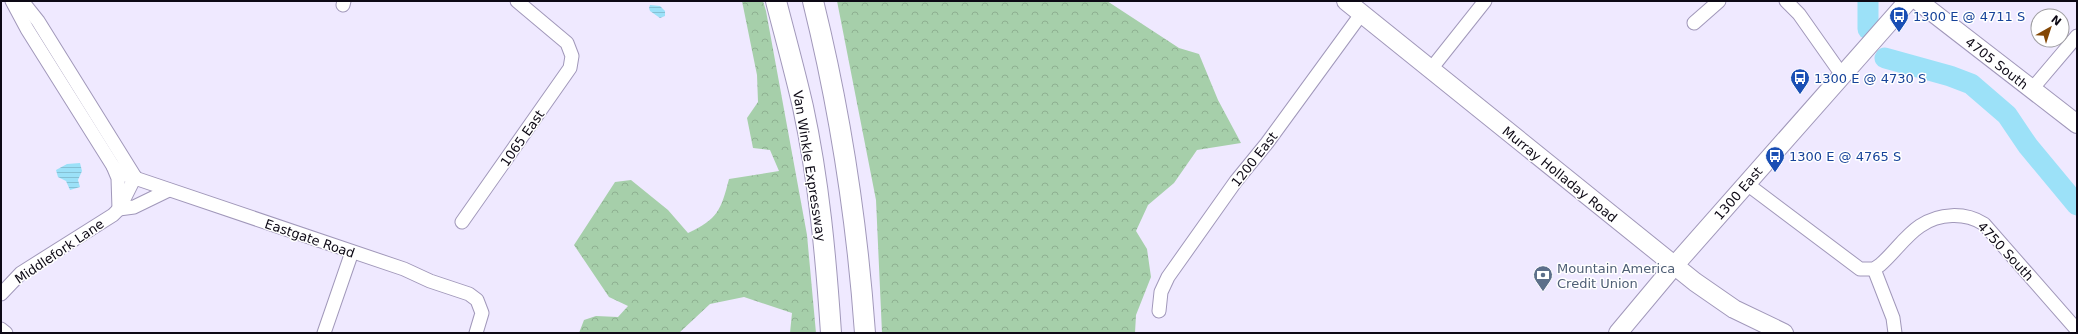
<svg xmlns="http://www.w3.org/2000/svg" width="2078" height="334" font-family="'DejaVu Sans',sans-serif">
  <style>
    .forest { fill: url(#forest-crowns) }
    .water { fill: url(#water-rules) }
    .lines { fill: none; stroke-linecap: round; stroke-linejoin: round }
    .river { stroke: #9ce1f8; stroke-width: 21 }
    .street-casing { stroke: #a198ba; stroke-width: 15 }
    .secondary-casing { stroke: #a198ba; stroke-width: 20 }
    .primary-casing { stroke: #a198ba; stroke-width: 22 }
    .street { stroke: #fff; stroke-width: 13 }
    .secondary { stroke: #fff; stroke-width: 18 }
    .primary { stroke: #fff; stroke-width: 20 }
    .labels { text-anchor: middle; stroke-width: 3; stroke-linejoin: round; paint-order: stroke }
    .transit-label { font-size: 13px; fill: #164399; stroke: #fff; text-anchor: start }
    .street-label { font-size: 13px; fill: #0d0915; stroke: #fff }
    .service-label { font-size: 13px; fill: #4e5e75; stroke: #fff; text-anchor: start }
  </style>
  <defs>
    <pattern id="forest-crowns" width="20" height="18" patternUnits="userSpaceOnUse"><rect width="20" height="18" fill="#a6cfaa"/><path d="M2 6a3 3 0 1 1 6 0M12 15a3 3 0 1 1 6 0" fill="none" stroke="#8eb091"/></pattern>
    <pattern id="water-rules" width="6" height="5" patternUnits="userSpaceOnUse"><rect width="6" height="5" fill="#9ce1f8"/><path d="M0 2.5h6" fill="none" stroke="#85c0d4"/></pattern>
  </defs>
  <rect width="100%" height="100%" fill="#efe9ff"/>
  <g class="forest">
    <path d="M 742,1 L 763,1 L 766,11 L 807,235 L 816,333 L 790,333 L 792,313 L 744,297 L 710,304 L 679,333 L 579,333 L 584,320 L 596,316 L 618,317 L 628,306 L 609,297 L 574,245 L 615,182 L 631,180 L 668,210 L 688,233 C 718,219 721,210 729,179 L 779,171 L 770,150 L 753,148 L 747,118 L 758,102 L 757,75 Z"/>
    <path d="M 837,1 L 1107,1 L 1179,48 L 1199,54 L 1218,100 L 1241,143 L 1197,150 L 1174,183 L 1148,205 L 1136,231 L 1147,249 L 1151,277 L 1136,315 L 1135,333 L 882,333 L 876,200 Z"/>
  </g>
  <g class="water">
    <path d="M 650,5 L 660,6 L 665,11 L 665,16 L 660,18 L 650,11 L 649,8 Z"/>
    <path d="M 80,163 L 82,171 L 78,180 L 80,187 L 70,190 L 66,181 L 58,177 L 56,170 L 67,164 Z"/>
  </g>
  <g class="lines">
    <g class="river">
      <path d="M 1868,1 L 1868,29"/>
      <path d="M 1885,58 L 1950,76 L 1971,84 L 2007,115 L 2028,146 L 2077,205"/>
    </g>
    <g class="street-casing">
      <g id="street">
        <path d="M 12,1 L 27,29 L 113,166 L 123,174 L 404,269 L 430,281 L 469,294 L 477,300 L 482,313 L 476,333"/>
        <path d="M 22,1 L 38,21 L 135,177"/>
        <path d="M 1786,1 L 1799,14 L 1842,75"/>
        <path d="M 343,5 L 344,1"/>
        <path d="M 1694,23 L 1719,1"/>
        <path d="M 1431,69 L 1485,1"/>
        <path d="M 2032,89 L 2077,36"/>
        <path d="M 113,166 L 118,178 L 119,209 L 134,207 L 169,190"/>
        <path d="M 1747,184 L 1860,269 L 1874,269 L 1880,265 C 1894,253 1905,236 1920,226 C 1939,213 1965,212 1984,224 L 2077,330"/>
        <path d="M 462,222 L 570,68 L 572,56 L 567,43 L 517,1"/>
        <path d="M 1874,269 L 1893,318 L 1895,333"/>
        <path d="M 1,294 L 21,273 L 113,215 L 119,209 L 135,177"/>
        <path d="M 1159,311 L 1161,292 L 1168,277 L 1236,181 L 1267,143 L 1362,13"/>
        <path d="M 1,329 L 6,333"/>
        <path d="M 324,333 L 352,252"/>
      </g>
    </g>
    <g class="secondary-casing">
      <g id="secondary">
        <path d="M 1346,1 L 1695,282 L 1734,309 L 1784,333"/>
        <path d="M 1918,1 L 2077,124"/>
        <path d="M 1618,333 L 1674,266 L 1908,1"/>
      </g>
    </g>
    <g class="primary-casing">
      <g id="primary">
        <path d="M 776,1 C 785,36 795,72 803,107 C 819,181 826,258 831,333"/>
        <path d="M 813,1 C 840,110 857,221 865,333"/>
      </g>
    </g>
    <use href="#street" class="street"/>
    <use href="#secondary" class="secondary"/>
    <use href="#primary" class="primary"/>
  </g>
  <defs>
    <g id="bus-pin" transform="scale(1)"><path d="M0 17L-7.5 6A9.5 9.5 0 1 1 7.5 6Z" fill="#1a4fb4" stroke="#fff"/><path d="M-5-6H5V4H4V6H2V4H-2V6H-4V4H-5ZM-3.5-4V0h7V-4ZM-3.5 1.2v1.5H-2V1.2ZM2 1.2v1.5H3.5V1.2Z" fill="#fff"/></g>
    <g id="bank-pin" transform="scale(1)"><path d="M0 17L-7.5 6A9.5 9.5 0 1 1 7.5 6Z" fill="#5c6f8a" stroke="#fff"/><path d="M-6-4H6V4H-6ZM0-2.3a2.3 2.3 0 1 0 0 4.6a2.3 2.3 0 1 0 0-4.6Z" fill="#fff"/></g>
  </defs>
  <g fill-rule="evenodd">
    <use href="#bus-pin" x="1899" y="16"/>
    <use href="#bus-pin" x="1800" y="78"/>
    <use href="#bus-pin" x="1775" y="156"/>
    <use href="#bank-pin" x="1543" y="275"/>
  </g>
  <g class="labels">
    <g class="transit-label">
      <text x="1913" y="21">1300 E @ 4711 S</text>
      <text x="1814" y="83">1300 E @ 4730 S</text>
      <text x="1789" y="161">1300 E @ 4765 S</text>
    </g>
    <g class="street-label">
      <text transform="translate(1997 63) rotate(38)" y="5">4705 South</text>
      <text transform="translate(522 138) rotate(-55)" y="5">1065 East</text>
      <text transform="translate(1254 159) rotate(-52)" y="5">1200 East</text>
      <text transform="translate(810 166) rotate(81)" y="5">Van Winkle Expressway</text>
      <text transform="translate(1560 174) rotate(39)" y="5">Murray Holladay Road</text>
      <text transform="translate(1738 193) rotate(-49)" y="5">1300 East</text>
      <text transform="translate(310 238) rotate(19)" y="5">Eastgate Road</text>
      <text transform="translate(59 251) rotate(-34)" y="5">Middlefork Lane</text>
      <text transform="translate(2006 251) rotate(47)" y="5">4750 South</text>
    </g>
    <g class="service-label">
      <text x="1557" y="273">Mountain America<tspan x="1557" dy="15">Credit Union</tspan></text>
    </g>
  </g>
  <rect width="2078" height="334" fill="none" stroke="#0d0915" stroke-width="4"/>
  <g transform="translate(2050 28) rotate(39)"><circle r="19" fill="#ffffff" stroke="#9e9da1"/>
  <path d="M0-3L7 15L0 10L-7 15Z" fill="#844705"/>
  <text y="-6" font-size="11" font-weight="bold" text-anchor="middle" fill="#0d0915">N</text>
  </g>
</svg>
